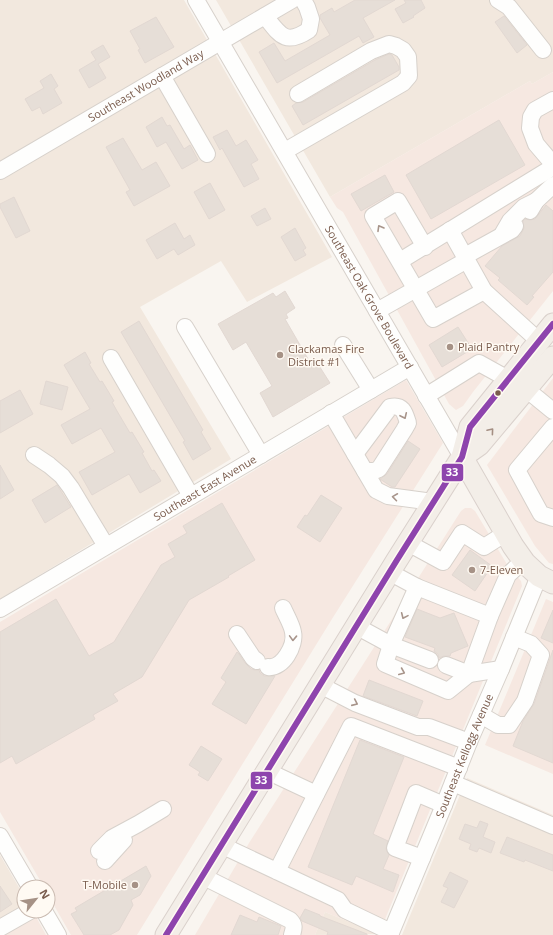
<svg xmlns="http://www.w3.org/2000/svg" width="553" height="935" font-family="'Open Sans',sans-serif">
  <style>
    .residential { fill: #f2e8de }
    .commercial { fill: #f6e8e1 }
    .building { fill: #e6ded7; stroke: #e2d8d2 }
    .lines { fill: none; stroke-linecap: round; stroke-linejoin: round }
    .minor-casing { stroke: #d7d1cb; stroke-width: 18 }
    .major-casing { stroke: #dad1cc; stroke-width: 23 }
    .minor { stroke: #fefefd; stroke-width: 16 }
    .major { stroke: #f3eee8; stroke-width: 21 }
    .bus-1-casing { stroke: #fffaf3; stroke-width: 9 }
    .bus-1 { stroke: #8e44ad; stroke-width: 6 }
    .oneway { stroke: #a8958b }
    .oneway2 { stroke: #a48f83 }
    .poi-dot { fill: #a69286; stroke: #fffaf3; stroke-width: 1.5 }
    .bus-dot { fill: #7a5c4d; stroke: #fffaf3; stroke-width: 1.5 }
    .labels { text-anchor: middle; stroke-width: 3; stroke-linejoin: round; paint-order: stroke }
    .street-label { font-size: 11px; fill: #7a5c4d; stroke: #fffaf3 }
    .poi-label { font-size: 11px; fill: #7a5c4d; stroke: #fffaf3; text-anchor: start }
    .line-badge { stroke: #fffaf3; stroke-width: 1.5 }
    .badge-label { font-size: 11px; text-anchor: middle; font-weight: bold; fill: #fff }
  </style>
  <rect width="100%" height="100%" fill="#f9f5f0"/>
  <g class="residential">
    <path d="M 0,0 L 184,0 L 332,257 L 247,302 L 221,261 L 140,307 L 231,459 L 0,599 Z"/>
    <path d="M 216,0 L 553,0 L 553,72 L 532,84 L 530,81 L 330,197 Z"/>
    <path d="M 467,778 L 553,815 L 553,935 L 402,935 Z"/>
    <path d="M 0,855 L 24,896 L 24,911 L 0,935 Z"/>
    <path d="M 325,912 L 379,934 L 315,935 Z"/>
  </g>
  <g class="commercial">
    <path d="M 553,72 L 553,291 L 473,392 L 463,406 L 456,410 L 449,404 L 343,212 L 337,208 L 330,197 L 530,81 L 532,84 Z"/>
    <path d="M 553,378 L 553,564 L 549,563 L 535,546 L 487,465 Z"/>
    <path d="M 406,380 L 443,443 L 332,619 L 137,935 L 71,935 L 48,895 L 48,887 L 44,887 L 0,812 L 0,622 Z"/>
    <path d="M 465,508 L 471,508 L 475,511 L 508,566 L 521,581 L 522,586 L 379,934 L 325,912 L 315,935 L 195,935 L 249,843 L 461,511 Z"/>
    <path d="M 546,599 L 553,602 L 553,774 L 485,745 Z"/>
    <path d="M 35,915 L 46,935 L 0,935 Z"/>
  </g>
  <g class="building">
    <path d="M 355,0 L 395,0 L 363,18 L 374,37 L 363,43 L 359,36 L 277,83 L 259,52 L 274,43 L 285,61 L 330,35 L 320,18 L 320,15 L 332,8 L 334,12 Z"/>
    <path d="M 404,0 L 421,0 L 425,8 L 413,16 L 414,17 L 403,23 L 395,9 L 406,3 Z"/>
    <path d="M 504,16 L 527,45 L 517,53 L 495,22 Z"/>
    <path d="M 156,17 L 174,47 L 145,63 L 138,50 L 140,49 L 130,31 Z"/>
    <path d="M 103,45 L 110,57 L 98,64 L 106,78 L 89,88 L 79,70 L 96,60 L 91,52 Z"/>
    <path d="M 389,54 L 392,55 L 399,67 L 399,70 L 303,125 L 292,106 L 296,103 L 303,102 L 375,60 Z"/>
    <path d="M 51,74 L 58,86 L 54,89 L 62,103 L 43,114 L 40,107 L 32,111 L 25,99 L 44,88 L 40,81 Z"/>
    <path d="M 162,117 L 167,126 L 170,125 L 184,149 L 190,145 L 198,160 L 182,169 L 166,142 L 157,147 L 146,127 Z"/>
    <path d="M 499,120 L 525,165 L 431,219 L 406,175 Z"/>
    <path d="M 227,130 L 236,146 L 246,140 L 258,160 L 251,164 L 259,179 L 244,187 L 222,148 L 220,150 L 213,137 Z"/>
    <path d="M 123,138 L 142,170 L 156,162 L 170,186 L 134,206 L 126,192 L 130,190 L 106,147 Z"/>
    <path d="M 385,175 L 394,192 L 361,211 L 351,194 Z"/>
    <path d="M 210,183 L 225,210 L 209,219 L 194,192 Z"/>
    <path d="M 14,197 L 30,231 L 16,238 L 0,207 L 0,204 Z"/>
    <path d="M 546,205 L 553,211 L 553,272 L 532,296 L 534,297 L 527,305 L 498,280 L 500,278 L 485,266 L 502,246 L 520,236 L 524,228 L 523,221 L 525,219 L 530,220 L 535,219 Z"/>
    <path d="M 265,208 L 271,219 L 257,226 L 251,216 Z"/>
    <path d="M 175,223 L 184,239 L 190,235 L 195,245 L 178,255 L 174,249 L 157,259 L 146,240 Z"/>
    <path d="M 295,228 L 306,248 L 303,250 L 306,255 L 295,261 L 281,237 Z"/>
    <path d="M 285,291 L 295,308 L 286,314 L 288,318 L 285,319 L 311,364 L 316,361 L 330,383 L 273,417 L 260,393 L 272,386 L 246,342 L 233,350 L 218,324 L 273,293 L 276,297 Z"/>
    <path d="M 139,321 L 203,430 L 201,432 L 211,449 L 193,460 L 183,442 L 185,441 L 121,332 Z"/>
    <path d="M 458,327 L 472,349 L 442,367 L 429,345 Z"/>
    <path d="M 85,352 L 91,363 L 89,364 L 100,382 L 102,381 L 114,401 L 112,402 L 117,411 L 130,433 L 132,432 L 144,452 L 142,453 L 152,471 L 154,470 L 161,481 L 140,493 L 129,474 L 92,495 L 79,472 L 115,452 L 101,428 L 72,444 L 61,425 L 90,409 L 64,365 Z"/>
    <path d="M 46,381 L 68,387 L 62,410 L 40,404 Z"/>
    <path d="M 20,390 L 33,414 L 0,433 L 0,401 Z"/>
    <path d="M 408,441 L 420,449 L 395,487 L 392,487 L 380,479 L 387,474 Z"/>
    <path d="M 0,465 L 14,490 L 0,499 Z"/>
    <path d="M 57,485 L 71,507 L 45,523 L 32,500 Z"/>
    <path d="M 321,495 L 342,508 L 320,542 L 297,527 L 305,515 L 307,516 Z"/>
    <path d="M 222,503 L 255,560 L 228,576 L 229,577 L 189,600 L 142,677 L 113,694 L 118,701 L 93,715 L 95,719 L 16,764 L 12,756 L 0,763 L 0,632 L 56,599 L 89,656 L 114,642 L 161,565 L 175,557 L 168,544 L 187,533 L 183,526 Z"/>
    <path d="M 470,550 L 492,566 L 475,591 L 452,575 Z"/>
    <path d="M 417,609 L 440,618 L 454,613 L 468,646 L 451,653 L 450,656 L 444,656 L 439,658 L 438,654 L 434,651 L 435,648 L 405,637 Z"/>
    <path d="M 553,610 L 553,643 L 541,638 Z"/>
    <path d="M 553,650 L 553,763 L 513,746 L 523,721 L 534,704 Z"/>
    <path d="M 237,652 L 239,654 L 245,663 L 251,669 L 255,670 L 259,670 L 260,673 L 264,676 L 275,676 L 246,724 L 212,704 L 226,682 L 221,678 Z"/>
    <path d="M 369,680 L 423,701 L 417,716 L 363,696 Z"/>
    <path d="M 360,740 L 404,757 L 373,834 L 388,841 L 386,849 L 389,855 L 383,869 L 399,875 L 393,892 L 356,876 L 352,885 L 308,867 Z"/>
    <path d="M 201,746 L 222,759 L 208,781 L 198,775 L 200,772 L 189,765 Z"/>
    <path d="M 480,821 L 488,824 L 483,837 L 495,842 L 491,853 L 479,848 L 477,852 L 469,849 L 471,844 L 459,839 L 465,824 L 477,828 Z"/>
    <path d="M 507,837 L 553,855 L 553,871 L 525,860 L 524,862 L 500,853 Z"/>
    <path d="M 146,866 L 151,876 L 140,895 L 131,900 L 133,905 L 119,930 L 110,935 L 84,935 L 71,914 L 77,911 L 75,908 Z"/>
    <path d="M 450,872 L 468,881 L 454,908 L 441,902 L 448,888 L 443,886 Z"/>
    <path d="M 0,886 L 12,904 L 0,912 Z"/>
    <path d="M 305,909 L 320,915 L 320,916 L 367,934 L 367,935 L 327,935 L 328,932 L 302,921 L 300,918 Z"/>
    <path d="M 240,915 L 257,922 L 259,917 L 281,926 L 278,935 L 231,935 Z"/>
  </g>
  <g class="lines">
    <g class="minor-casing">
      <g id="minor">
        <path id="s1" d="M 196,0 L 462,457"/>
        <path d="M 498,0 L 509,7 L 543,50"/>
        <path d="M 265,16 C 280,35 285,46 309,30 L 311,19 L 307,7 L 303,0"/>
        <path d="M 162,76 L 207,154"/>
        <path d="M 553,100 L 535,110 L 531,117 L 530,128 L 536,144 L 553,164"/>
        <path d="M 285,151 L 403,83 L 409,76 L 408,57 L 403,50 L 396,46 L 389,44 L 371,51 L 298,94"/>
        <path id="s2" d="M 0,171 L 292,0"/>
        <path d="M 530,211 L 536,201 L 553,185"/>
        <path d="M 450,230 L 484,291 L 539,341"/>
        <path d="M 503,233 L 510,221 L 524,207 L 536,201"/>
        <path d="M 425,247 L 398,201 L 373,216 L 433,319 L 484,291"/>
        <path d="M 465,256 L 512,230 L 515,226"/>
        <path d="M 400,261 L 553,167"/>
        <path d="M 377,311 L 467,260"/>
        <path d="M 185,327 L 261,455"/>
        <path d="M 343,345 L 371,390"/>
        <path d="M 111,358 L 191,496"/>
        <path d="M 526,389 L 553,411"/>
        <path d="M 426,396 L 479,363 L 508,379"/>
        <path d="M 331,413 L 376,490 L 388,496 L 433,502"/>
        <path d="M 553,427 L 517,470 L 541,514 L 553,518"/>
        <path d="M 355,454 L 390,407 C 403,404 405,413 408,423 L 404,430 L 379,469 L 374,471 L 365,471"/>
        <path d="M 34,455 L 49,465 L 62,476 L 71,488 L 106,546"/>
        <path d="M 408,543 L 443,562 L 462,533 L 484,547 L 506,533"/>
        <path d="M 389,572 L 417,587 L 490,616"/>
        <path d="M 417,587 L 391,645 L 385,664 L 448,691 L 469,674 L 490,616 L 508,575 L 523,561"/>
        <path id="s3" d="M 0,609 L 410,367"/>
        <path d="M 356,626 L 391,645 L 430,660"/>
        <path d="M 237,634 L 253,658 L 257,661"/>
        <path d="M 446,665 L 469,674 L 501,669"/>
        <path d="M 268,667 C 283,669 296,645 293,632 C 292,625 286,615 283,608"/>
        <path d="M 320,685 L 355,703 L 418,727 L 429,727 L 469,742"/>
        <path d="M 481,715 L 498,725 L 509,725 L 525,701 L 541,655 L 531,644 L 514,637"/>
        <path d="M 267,771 L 316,794"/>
        <path d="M 453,783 L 553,826"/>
        <path d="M 0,836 L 30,887"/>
        <path d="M 221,845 L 338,900 L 345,910 L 391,932"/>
        <path d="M 99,851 L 112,838 L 138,824 L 163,809"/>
        <path d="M 422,858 L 395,848 L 416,793 L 444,805"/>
        <path d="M 105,861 L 124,840"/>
        <path d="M 277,871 L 351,726 L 459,768"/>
        <path d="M 202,876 L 290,920 C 295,925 294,928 292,935"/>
        <path d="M 44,911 L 58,935"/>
        <path d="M 0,928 L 30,911"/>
        <path id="s4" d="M 390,935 L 444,805 L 469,742 L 501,669 L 539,576"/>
      </g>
    </g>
    <g class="major-casing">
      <g id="major">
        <path d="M 462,457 L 513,546 L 525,563 L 539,576 L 553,583"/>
        <path d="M 462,457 L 479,445 L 553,357"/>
        <path d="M 166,935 L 397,560 L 462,457 L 470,427 L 553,324"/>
      </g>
    </g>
    <use href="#minor" class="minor"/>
    <use href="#major" class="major"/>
    <g class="bus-1-casing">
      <path id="bus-1" d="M 166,935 L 397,560 L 462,457 L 470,427 L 553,324"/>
    </g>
    <use href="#bus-1" class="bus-1"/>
  </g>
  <defs><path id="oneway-chevron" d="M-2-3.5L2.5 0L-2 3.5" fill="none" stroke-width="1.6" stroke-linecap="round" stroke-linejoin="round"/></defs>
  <g class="oneway">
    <use href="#oneway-chevron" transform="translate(380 228) rotate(-120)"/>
    <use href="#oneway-chevron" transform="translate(404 416) rotate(65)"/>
    <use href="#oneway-chevron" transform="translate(395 497) rotate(-172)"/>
    <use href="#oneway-chevron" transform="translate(404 616) rotate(114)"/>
    <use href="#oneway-chevron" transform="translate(293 638) rotate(92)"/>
    <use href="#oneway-chevron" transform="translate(402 672) rotate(23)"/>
    <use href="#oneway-chevron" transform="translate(355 703) rotate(24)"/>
  </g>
  <use class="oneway2" href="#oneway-chevron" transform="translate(491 431) rotate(-50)"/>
  <g class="poi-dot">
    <circle cx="450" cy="347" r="4"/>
    <circle cx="280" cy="355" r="4"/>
    <circle cx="472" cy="570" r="4"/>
    <circle cx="135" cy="885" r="4"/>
  </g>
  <circle class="bus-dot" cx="498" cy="393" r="3.5"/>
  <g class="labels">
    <g class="street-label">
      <text dy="4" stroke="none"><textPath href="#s2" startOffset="169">Southeast Woodland Way</textPath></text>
      <text dy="4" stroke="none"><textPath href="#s1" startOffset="344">Southeast Oak Grove Boulevard</textPath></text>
      <text dy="4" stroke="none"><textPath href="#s3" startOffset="238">Southeast East Avenue</textPath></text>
      <text dy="4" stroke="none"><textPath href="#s4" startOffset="194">Southeast Kellogg Avenue</textPath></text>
    </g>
    <g class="poi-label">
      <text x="458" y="351">Plaid Pantry</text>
      <text x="288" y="353">Clackamas Fire<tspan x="288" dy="13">District #1</tspan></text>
      <text x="480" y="574">7-Eleven</text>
      <text x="127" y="889" text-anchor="end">T-Mobile</text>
    </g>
  </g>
  <g class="line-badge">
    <rect x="441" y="463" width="23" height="19" rx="4" fill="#8e44ad"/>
    <rect x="250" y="771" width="23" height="19" rx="4" fill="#8e44ad"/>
  </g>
  <g class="badge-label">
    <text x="452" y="476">33</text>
    <text x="261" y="784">33</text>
  </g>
  <g transform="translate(36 899) rotate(60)"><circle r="19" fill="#fffaf3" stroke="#cabbb1"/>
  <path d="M0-3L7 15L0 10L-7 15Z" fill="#a69286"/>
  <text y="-6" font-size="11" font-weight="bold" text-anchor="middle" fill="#7a5c4d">N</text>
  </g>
</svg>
